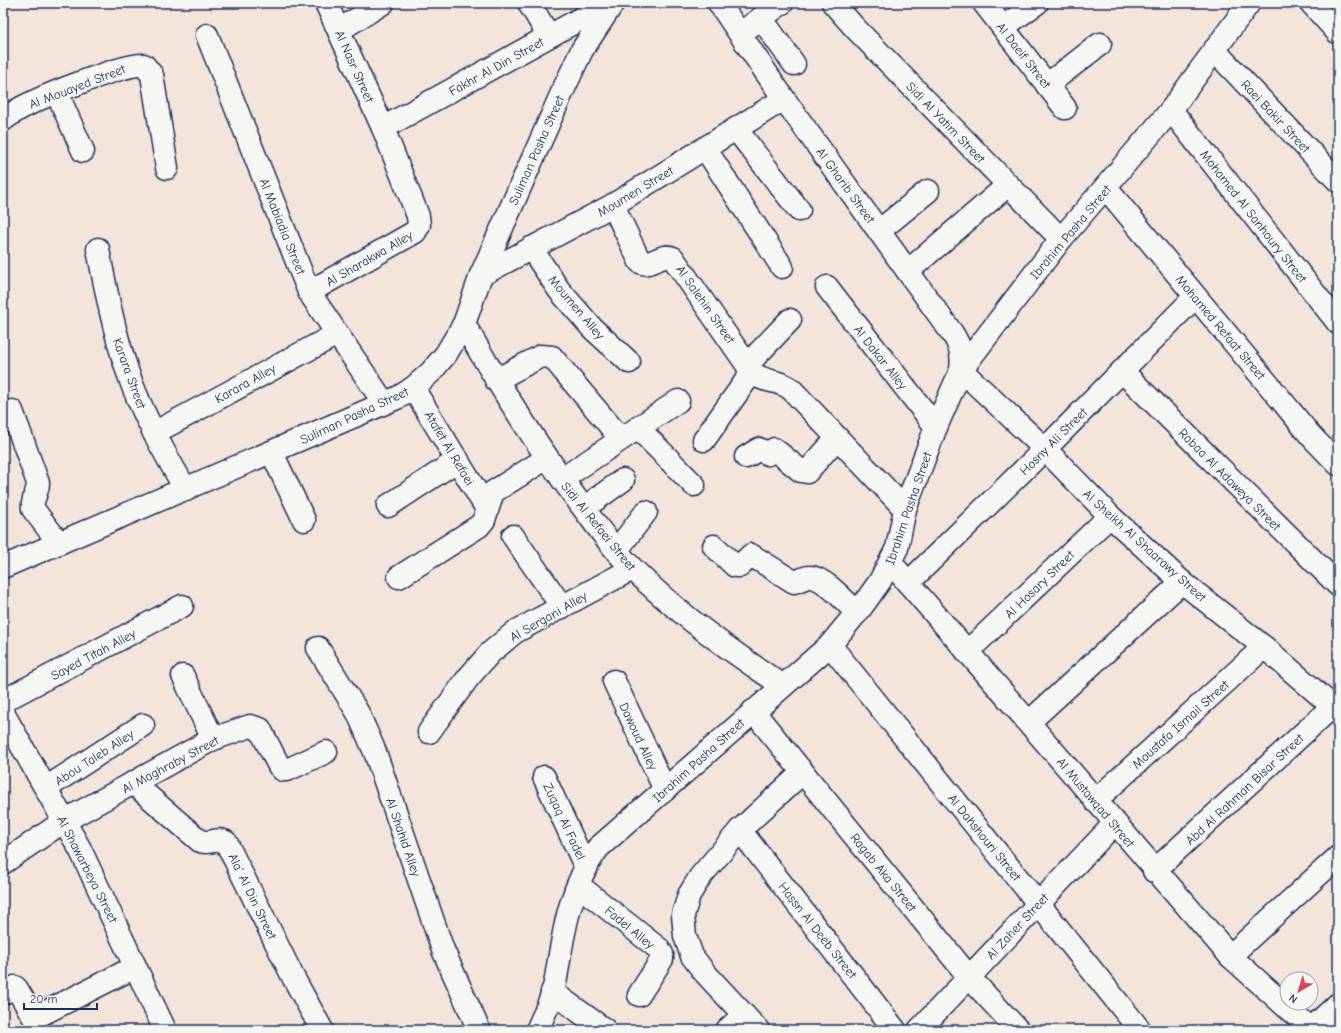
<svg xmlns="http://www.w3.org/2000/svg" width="1341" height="1033" font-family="'Comic Neue',sans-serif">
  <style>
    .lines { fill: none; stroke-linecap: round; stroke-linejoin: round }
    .minor-casing { stroke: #1b2f5e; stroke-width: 25 }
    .minor { stroke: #f6f6f2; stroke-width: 22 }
    .labels { text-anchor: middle; stroke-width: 3.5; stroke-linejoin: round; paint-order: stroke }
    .street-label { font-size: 13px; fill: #1b2f5e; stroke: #f6f6f2 }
  </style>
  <rect width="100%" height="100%" fill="#f4e5da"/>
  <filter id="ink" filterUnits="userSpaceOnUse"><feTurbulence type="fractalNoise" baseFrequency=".025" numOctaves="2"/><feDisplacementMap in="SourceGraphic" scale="8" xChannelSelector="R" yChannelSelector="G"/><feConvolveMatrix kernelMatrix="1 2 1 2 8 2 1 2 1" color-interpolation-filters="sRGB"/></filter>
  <g filter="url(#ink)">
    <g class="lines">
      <g class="minor-casing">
        <g id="minor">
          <path d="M 529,3 L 549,36"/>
          <path d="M 719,3 L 784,99 L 952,333 C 960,345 963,354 961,370 L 1045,449 L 1110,516 L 1182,582 L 1264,647 L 1338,711"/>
          <path d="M 833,3 L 855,28 L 1061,239"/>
          <path d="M 984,3 L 1065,108"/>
          <path d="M 1311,3 L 1338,33"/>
          <path d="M 761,18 L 794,64"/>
          <path d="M 749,27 L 782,3"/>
          <path d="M 1003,27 L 1037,3"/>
          <path d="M 339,30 L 383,3"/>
          <path d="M 207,35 L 309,292 L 384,403"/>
          <path d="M 1214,50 L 1338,181"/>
          <path d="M 1047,85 L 1100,44"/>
          <path d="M 57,93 L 83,151"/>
          <path d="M 1171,110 L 1338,323"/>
          <path d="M 3,120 C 11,114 20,108 29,104 C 47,95 128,62 144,65 L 152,75 L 167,168"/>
          <path d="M 383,128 L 609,3"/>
          <path d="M 736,129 L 799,210"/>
          <path d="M 705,148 L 782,267"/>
          <path d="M 1106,188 L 1311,436 L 1338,464"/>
          <path d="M 613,205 L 640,262 C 650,268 662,252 673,258 L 752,372 C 763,383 778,379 791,389 L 905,509"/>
          <path d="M 879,231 L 928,191"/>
          <path d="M 531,248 L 559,290 L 592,328 L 629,362"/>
          <path d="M 98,249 C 106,291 114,332 128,373 C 142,414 164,452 186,490"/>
          <path d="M 908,271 L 1008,185"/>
          <path d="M 481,275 L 613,205 L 784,99"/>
          <path d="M 827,287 L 936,427"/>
          <path d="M 309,292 L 415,232 L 419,225 L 418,216 L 383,128 L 326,3"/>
          <path d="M 464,324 C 500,388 540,450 584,509 C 600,530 615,552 634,570 C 678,614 730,651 782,685"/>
          <path d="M 747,365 L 790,320"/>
          <path d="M 1123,372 L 1338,585"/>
          <path d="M 496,380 L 541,356 L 552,357 L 621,439"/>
          <path d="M 413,388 L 487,509"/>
          <path d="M 12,411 L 38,483 C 38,493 31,500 33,509 L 59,543"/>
          <path d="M 638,428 L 694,485"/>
          <path d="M 154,433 L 337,334"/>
          <path d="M 704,440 L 752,372"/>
          <path d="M 272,453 L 304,520"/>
          <path d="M 746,457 L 759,449 L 768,454 L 774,449 L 801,471 L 807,472 L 837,438"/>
          <path d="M 562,479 L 678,401"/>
          <path d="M 388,506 L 458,460"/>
          <path d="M 584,508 L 623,480"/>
          <path d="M 513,536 L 562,607"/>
          <path d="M 714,546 L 735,566 L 740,566 L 751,555 L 794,582 C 800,581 804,577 809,577 C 823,576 847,603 857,613"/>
          <path d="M 617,550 L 646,512"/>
          <path d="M 891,563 L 1230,956 L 1312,1030"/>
          <path d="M 3,567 L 399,397 L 413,388 L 431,372 L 446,354 L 464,324 L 481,275 L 565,86 L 582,50 L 613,3"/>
          <path d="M 399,577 L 479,526 L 484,520 L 493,492 L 547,458"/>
          <path d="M 908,583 L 1045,449 L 1195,297"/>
          <path d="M 830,645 L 1140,1030"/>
          <path d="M 318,648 L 358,713 L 375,752 L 443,950 L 479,1030"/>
          <path d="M 967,652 L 1110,516"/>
          <path d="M 183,676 L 213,739"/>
          <path d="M 614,681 L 665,790"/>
          <path d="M 3,701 L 182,606"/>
          <path d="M 753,711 L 969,977 L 1018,1030"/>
          <path d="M 3,713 L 80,849 L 165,1030"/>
          <path d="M 1028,723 L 1182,582"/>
          <path d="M 429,732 L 468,678 L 490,653 L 515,632 L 632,569"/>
          <path d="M 544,777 L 585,866"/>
          <path d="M 133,783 L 200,841 C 209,845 217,837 226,842 L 293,977 L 322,1030"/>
          <path d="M 46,788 L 143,725"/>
          <path d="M 1095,801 L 1264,647"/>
          <path d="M 740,830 L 895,1030"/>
          <path d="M 3,863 L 64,821 L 213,739 L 250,726 L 260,729 L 279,766 L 283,770 L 287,770 L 326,752"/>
          <path d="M 1154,871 L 1333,706"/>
          <path d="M 578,885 L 659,949 L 662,954 L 662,959 L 639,995"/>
          <path d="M 1230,956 L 1338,857"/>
          <path d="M 552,992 L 605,1030"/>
          <path d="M 3,993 L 15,987 L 17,989 L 34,1018 L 135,967"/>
          <path d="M 1311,1029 L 1338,1004"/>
          <path d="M 537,1030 C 545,1013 553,996 556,978 C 564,930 569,889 598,848 L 830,645 L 863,605 L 880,581 L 897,548 L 905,509 L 936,427 L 961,370 L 1061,239 L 1171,110 L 1249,3"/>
          <path d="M 727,1030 L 744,1015"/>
          <path d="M 758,1030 L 705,973 L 692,956 L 685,936 L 683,915 L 689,895 L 700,877 L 740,830 L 803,772"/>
          <path d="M 919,1030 L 1115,823"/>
        </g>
      </g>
      <use href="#minor" class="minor"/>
    </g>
  </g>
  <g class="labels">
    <g class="street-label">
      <text transform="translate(1024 55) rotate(52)" y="5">Al Daeif Street</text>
      <text transform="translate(355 66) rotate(66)" y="5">Al Nasr Street</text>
      <text transform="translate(496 66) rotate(-29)" y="5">Fakhr Al Din Street</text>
      <text transform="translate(77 86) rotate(-21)" y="5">Al Mouayed Street</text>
      <text transform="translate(1276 116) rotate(47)" y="5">Raei Bakir Street</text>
      <text transform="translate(946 122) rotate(46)" y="5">Sidi Al Yatim Street</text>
      <text transform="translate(536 150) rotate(-66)" y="5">Suliman Pasha Street</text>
      <text transform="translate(846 185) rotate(54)" y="5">Al Gharib Street</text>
      <text transform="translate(635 191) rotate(-31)" y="5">Moumen Street</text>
      <text transform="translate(1254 216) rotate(52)" y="5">Mohamed Al Sanhoury Street</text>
      <text transform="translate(283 226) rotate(68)" y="5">Al Mabiadia Street</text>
      <text transform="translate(1070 232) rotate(-50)" y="5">Ibrahim Pasha Street</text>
      <text transform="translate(369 258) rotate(-30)" y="5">Al Sharakwa Alley</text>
      <text transform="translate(706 304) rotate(55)" y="5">Al Salehin Street</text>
      <text transform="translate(577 307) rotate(50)" y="5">Moumen Alley</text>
      <text transform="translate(1221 327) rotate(50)" y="5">Mohamed Refaat Street</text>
      <text transform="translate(881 357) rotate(52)" y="5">Al Dakar Alley</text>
      <text transform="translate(130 373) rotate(70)" y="5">Karara Street</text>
      <text transform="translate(245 383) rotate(-29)" y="5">Karara Alley</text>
      <text transform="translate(354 415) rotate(-25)" y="5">Suliman Pasha Street</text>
      <text transform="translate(1053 441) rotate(-45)" y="5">Hosny Ali Street</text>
      <text transform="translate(450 448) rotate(59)" y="5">Atafet Al Refaei</text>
      <text transform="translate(1230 479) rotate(45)" y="5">Rabaa Al Adaweya Street</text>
      <text transform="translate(908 508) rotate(-71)" y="5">Ibrahim Pasha Street</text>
      <text transform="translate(599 526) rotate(51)" y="5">Sidi Al Refaei Street</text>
      <text transform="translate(1145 545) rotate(42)" y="5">Al Sheikh Al Shaarawy Street</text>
      <text transform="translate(1039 584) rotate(-44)" y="5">Al Hosary Street</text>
      <text transform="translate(548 616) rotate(-30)" y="5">Al Sergani Alley</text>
      <text transform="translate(93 654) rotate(-28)" y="5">Sayed Titah Alley</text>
      <text transform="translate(1180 724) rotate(-42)" y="5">Moustafa Ismail Street</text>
      <text transform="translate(639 736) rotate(65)" y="5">Dawoud Alley</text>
      <text transform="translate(94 757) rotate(-33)" y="5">Abou Taleb Alley</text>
      <text transform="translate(698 760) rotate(-42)" y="5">Ibrahim Pasha Street</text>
      <text transform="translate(170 764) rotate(-28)" y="5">Al Maghraby Street</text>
      <text transform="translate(1244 789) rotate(-43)" y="5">Abd Al Rahman Bisar Street</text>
      <text transform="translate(1096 802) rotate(50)" y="5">Al Mustawqad Street</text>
      <text transform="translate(565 821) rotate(65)" y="5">Zuqaq Al Fadel</text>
      <text transform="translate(404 837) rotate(71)" y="5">Al Shahid Alley</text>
      <text transform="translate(985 837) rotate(51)" y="5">Al Dahshouri Street</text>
      <text transform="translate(88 869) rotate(63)" y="5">Al Shawarbeya Street</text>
      <text transform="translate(884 872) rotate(51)" y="5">Ragab Aka Street</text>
      <text transform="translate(253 896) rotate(64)" y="5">Ala' Al Din Street</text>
      <text transform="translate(1017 926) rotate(-47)" y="5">Al Zaher Street</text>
      <text transform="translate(630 927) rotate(39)" y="5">Fadel Alley</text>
      <text transform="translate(818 930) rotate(52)" y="5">Hassn Al Deeb Street</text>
    </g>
  </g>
  <rect width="1341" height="1033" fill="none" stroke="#f6f6f2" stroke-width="16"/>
  <rect x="8" y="8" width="1325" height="1017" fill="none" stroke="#1b2f5e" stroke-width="1.5" filter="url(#ink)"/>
  <g transform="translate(1299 991) rotate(218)"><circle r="19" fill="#f6f6f2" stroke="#9ea6b7"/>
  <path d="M0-3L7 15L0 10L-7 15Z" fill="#d1495b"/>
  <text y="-6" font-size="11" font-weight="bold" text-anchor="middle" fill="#1b2f5e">N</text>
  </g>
  <path d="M24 1003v6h73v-6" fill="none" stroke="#1b2f5e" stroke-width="2"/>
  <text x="30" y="1003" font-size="12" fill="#1b2f5e" stroke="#f6f6f2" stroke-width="3" paint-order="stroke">20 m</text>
</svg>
